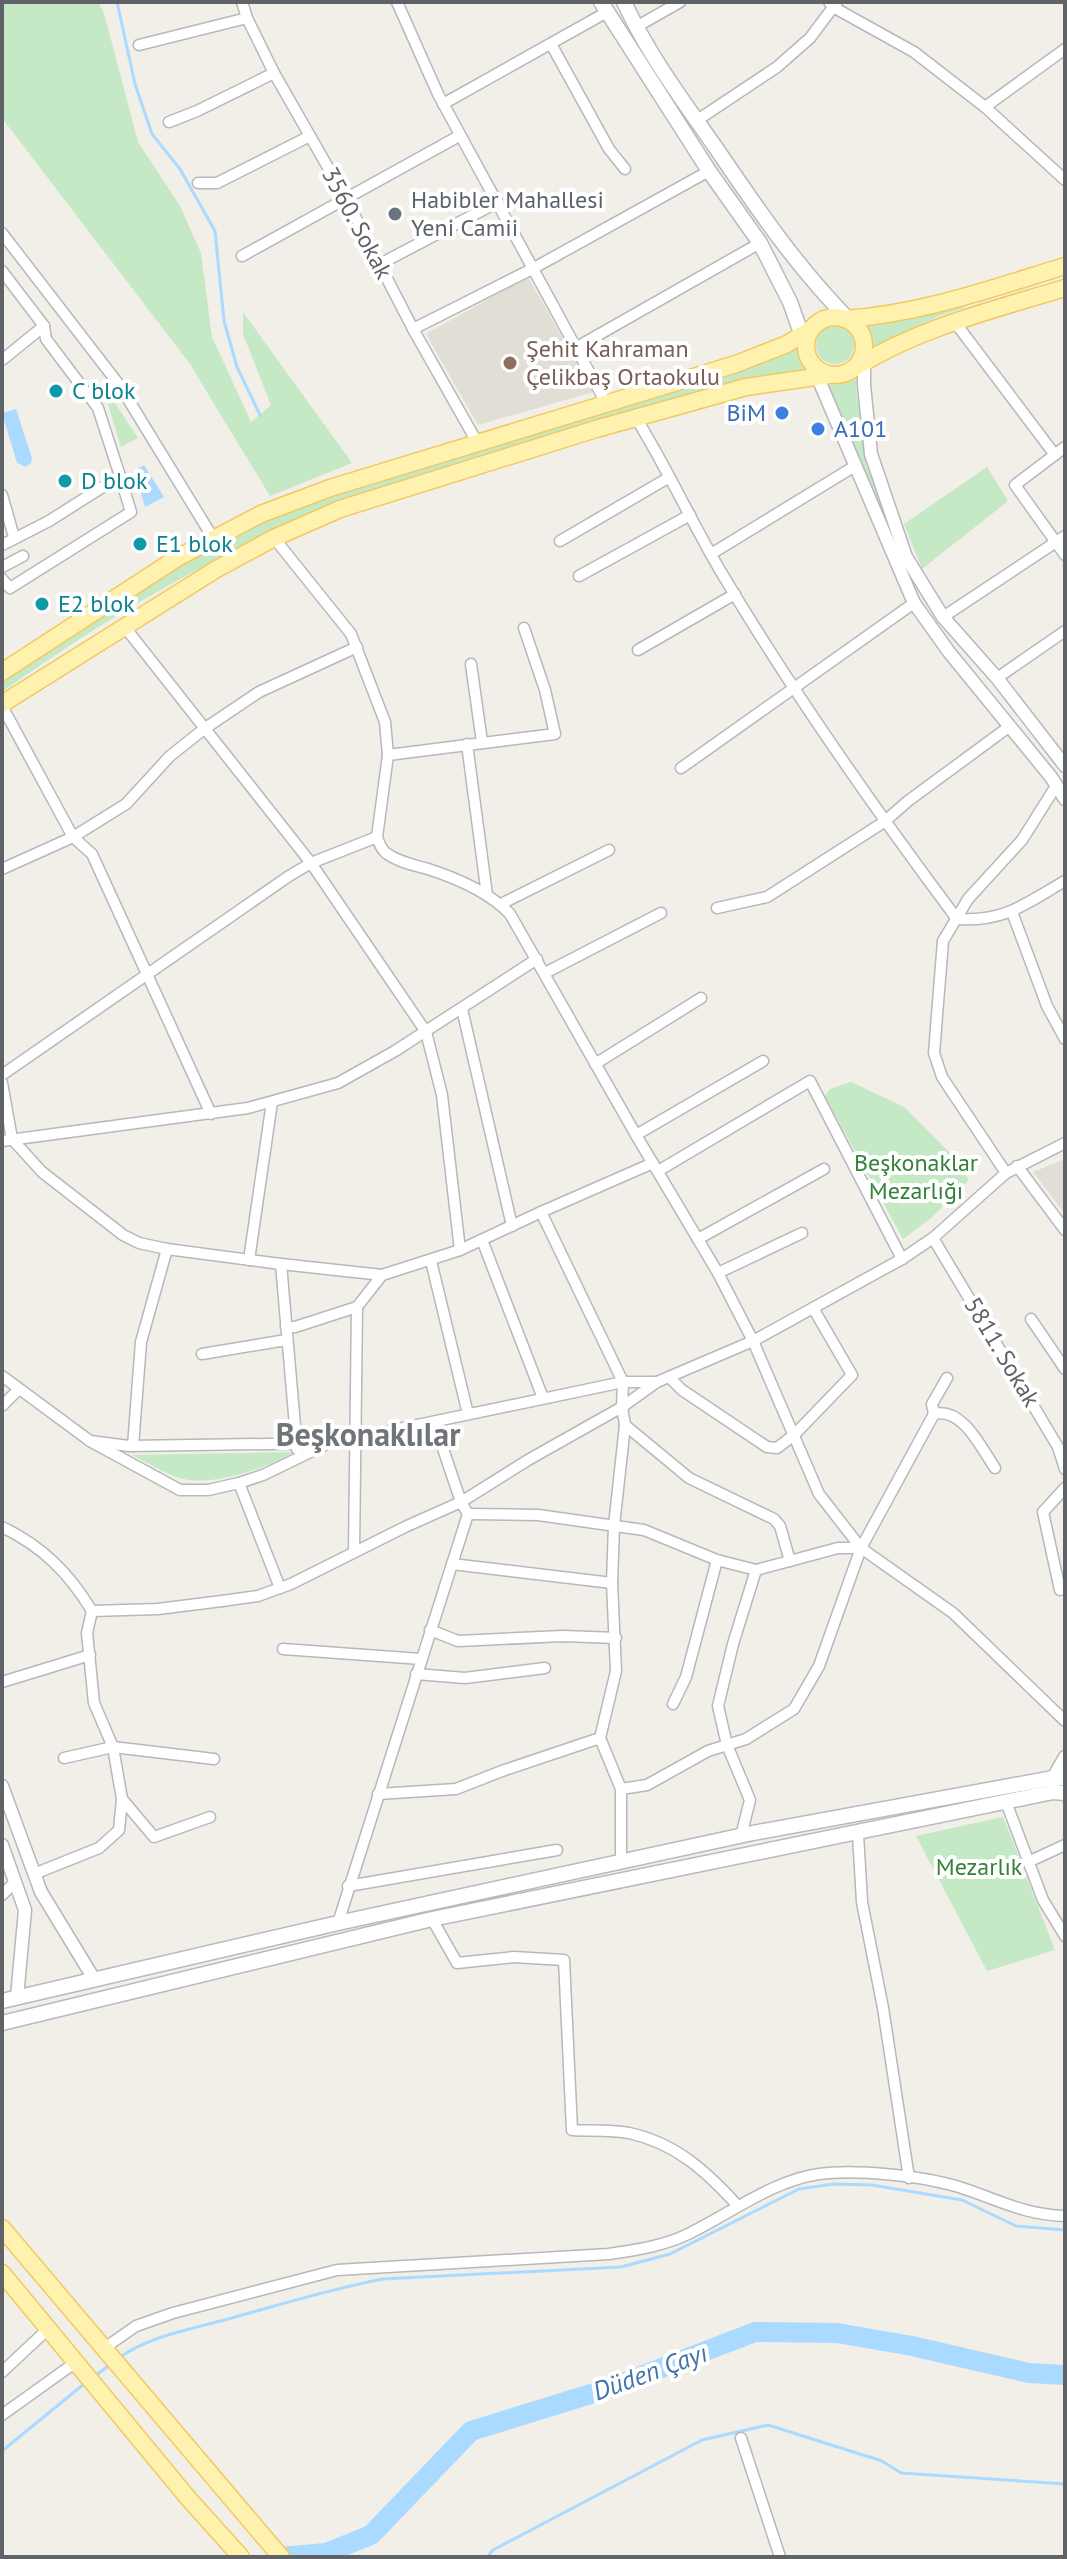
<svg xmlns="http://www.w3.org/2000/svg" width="1067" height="2559" font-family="'PT Sans',sans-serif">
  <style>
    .education { fill: #e1ded6 }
    .green { fill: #c5e8c5 }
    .water { fill: #aadaff }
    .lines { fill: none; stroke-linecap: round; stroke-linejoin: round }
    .stream { stroke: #aadaff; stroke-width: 3 }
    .river { stroke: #aadaff; stroke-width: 20 }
    .minor-casing { stroke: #b5b8bc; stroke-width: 13 }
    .tertiary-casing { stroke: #b5b8bc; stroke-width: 15 }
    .secondary-casing { stroke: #b6babf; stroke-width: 17 }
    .primary-casing { stroke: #f2c960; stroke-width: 19 }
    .minor { stroke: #fff; stroke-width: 10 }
    .tertiary { stroke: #fff; stroke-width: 12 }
    .secondary { stroke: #fff; stroke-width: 14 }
    .primary { stroke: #fff2af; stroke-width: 16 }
    .worship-dot { fill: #6b7280; stroke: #fff; stroke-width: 3 }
    .education-dot { fill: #8d6e63; stroke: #fff; stroke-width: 3 }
    .culture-dot { fill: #0f9aa8; stroke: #fff; stroke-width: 3 }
    .shop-dot { fill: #3f7fe0; stroke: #fff; stroke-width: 3 }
    .labels { text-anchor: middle; stroke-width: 8; stroke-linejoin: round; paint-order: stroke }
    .worship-label { font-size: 24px; fill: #5b616d; stroke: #fff; text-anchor: start }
    .street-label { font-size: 24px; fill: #5f6368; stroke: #fff }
    .education-label { font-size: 24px; fill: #785e54; stroke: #fff; text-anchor: start }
    .culture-label { font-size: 24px; fill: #0d838f; stroke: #fff; text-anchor: start }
    .shop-label { font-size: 24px; fill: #366cbe; stroke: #fff; text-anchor: end }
    .park-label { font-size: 24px; fill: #348238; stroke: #fff }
    .water-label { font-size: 26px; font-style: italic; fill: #4174aa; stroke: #fff }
    .district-label { font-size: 32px; font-weight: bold; fill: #70757a; stroke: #fff }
  </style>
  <rect width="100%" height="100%" fill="#f1efe8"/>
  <g class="education">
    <path d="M 528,277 L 593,392 L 478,425 L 426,334 Z"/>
    <path d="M 1065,1159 L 1065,1214 L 1033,1172 Z"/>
  </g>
  <g class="green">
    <path d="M 2,2 L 98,2 L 104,13 L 138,142 L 180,206 L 201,253 L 212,337 L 251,422 L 271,405 L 243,334 L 243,312 L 352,463 L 270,496 L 190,364 L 2,118 Z"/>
    <path d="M 963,303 L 964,308 L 939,316 L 871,349 L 871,336 L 864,325 Z"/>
    <circle cx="835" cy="345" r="19"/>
    <path d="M 798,345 L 799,358 L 805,370 L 338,502 C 219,552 106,617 2,692 L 2,679 L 205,550 L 304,503 Z"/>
    <path d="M 857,379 L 856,387 L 866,463 L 900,558 L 827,386 Z"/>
    <path d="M 115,403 L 138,438 L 121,447 L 108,404 Z"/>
    <path d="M 987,467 L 1008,501 L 922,569 L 904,524 Z"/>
    <path d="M 851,1082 L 904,1107 L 950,1153 L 969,1180 L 931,1218 L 903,1239 L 825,1096 L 830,1089 Z"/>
    <path d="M 293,1452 C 269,1468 213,1486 184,1479 C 166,1475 149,1463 132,1455 Z"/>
    <path d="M 1003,1817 L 1055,1950 L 987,1971 L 916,1836 Z"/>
  </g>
  <g class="water">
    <path d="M 16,409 L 32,458 L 31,463 L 26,467 L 17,463 L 2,413 Z"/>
    <path d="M 144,465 L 164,497 L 145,507 L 135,471 Z"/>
  </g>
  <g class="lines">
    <g class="stream">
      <path d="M 117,2 L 135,84 L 152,134 L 180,169 L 215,231 L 224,321 L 237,367 L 260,415"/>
      <path d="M 119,2358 C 149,2336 192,2329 228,2319 C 279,2305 330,2289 383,2279 L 621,2267 L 670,2254 L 799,2189 L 834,2184 L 872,2185 L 962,2200 L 1016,2226 L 1065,2230"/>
      <path d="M 96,2375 L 110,2365"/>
      <path d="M 2,2451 L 84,2384"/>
      <path d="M 487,2557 L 493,2550 L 702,2440 L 768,2425 L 882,2461 L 901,2473 L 1065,2484"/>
    </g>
    <path class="river" d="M 281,2557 L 326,2553 L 371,2535 L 471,2431 L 607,2389 L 755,2332 L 837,2333 L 912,2346 L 1029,2373 L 1065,2375"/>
    <g class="minor-casing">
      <g id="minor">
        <path d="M 242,2 L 247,18 L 274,73 L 346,199 L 413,329 L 477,442"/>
        <path d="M 397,2 L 438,94 L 606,403"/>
        <path d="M 829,2 L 833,7 L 914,52 L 985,107 L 1065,180"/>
        <path d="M 636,27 L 680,2"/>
        <path d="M 551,44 L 609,149 L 625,169"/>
        <path d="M 139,45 L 247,18"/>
        <path d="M 443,104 L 607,12"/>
        <path d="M 985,107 L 1065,49"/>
        <path d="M 696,121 L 777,67 L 810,38 L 837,2"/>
        <path d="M 169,122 L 197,111 L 274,73"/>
        <path d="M 198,183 L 217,183 L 310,136"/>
        <path d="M 2,233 L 120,386 L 213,538"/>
        <path d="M 242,256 L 459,136"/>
        <path d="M 380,264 L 498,202"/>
        <path d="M 2,271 L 44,326 L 46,339 L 98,408 L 120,476"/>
        <path d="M 954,321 L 1055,455"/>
        <path d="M 413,329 L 534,268 L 709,171"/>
        <path d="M 577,347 L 760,243"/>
        <path d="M 2,360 L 44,326"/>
        <path d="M 636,418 C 667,468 691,521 721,572 C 792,691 874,808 957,919 C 1005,922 1025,904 1065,881"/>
        <path d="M 1065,447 L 1015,485 L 1065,555"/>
        <path d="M 2,495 L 14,537"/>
        <path d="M 274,538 L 351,634 L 385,722 L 388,755 L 377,837 C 379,843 381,849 386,853 C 398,862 414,865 428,869 C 456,878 489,892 510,914 L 636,1135 L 718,1273 L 753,1341 L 819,1494 L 861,1548 L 953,1613 L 1065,1721"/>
        <path d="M 560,541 L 668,478"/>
        <path d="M 2,545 L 49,521 L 120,476 L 131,512 L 10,588 L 2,579"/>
        <path d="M 711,554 L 855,466"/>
        <path d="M 2,567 L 23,556"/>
        <path d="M 579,576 L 690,515"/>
        <path d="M 943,617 L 1065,536"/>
        <path d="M 124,626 L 311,863 L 426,1032 L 442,1095 L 460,1250"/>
        <path d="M 638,650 L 735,594"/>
        <path d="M 471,664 L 482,742"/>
        <path d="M 997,678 L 1065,631"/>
        <path d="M 2,706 L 73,837 L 92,854 L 211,1114"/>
        <path d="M 467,744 L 487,895"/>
        <path d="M 388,755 L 555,734 L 545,690 L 524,628"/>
        <path d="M 681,768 L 914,603"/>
        <path d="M 2,869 L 73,837 L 126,804 L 170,756 L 204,729 L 259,692 L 357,647"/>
        <path d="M 501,904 L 609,850"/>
        <path d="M 717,908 L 767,897 L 884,822 L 908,801 L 1010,726"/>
        <path d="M 1012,912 L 1047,1006 L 1065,1039"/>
        <path d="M 545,973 L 661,913"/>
        <path d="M 462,1009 L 512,1226"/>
        <path d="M 595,1064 L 701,998"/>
        <path d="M 2,1075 L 289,876 L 311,863 L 377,837"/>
        <path d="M 2,1083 L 12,1139 L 42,1172 L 123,1235 L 139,1243 L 167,1249 L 281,1264 L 382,1275 L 460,1250 L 541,1212 L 653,1163"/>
        <path d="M 636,1135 L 763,1061"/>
        <path d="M 2,1141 L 248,1108 L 338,1083 L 395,1051 L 537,959"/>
        <path d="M 1017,1166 L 1065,1230"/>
        <path d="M 658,1171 L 810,1081 L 902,1259"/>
        <path d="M 1006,1173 L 942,1077 L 934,1053 L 943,941 L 968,899 L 1022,840 L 1056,786"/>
        <path d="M 541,1212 L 623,1382 L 622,1407 L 625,1425 L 689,1478 L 774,1519 L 780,1526 L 790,1561"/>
        <path d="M 933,1238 L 1058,1447 L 1065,1469"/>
        <path d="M 698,1239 L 824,1169"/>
        <path d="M 482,1240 L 543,1398"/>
        <path d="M 249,1260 L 272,1102"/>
        <path d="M 431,1261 L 468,1414"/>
        <path d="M 281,1264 L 297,1449"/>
        <path d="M 718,1273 L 802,1233"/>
        <path d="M 1031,1319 L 1065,1369"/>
        <path d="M 286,1327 L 295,1327 L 357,1307 L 382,1275"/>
        <path d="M 202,1354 L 286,1340"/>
        <path d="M 2,1376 L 90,1441 L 180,1490 L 208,1490 L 239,1483 L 263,1475 L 325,1445"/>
        <path d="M 669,1377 L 682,1390 L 767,1447 L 777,1448 L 794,1435 L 852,1375 L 813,1308"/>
        <path d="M 2,1406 L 19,1389"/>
        <path d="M 934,1414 C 963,1407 981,1448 995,1468"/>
        <path d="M 90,1441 L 129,1446 L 331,1443 L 623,1382 L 655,1382"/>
        <path d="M 133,1446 L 141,1342 L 167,1249"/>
        <path d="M 239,1483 L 280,1588"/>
        <path d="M 468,1514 L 538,1515 L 644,1530 L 717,1560 L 756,1570 L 838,1548 L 861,1548"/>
        <path d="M 2,1527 C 42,1546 69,1573 92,1611 L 158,1609 L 222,1601 L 258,1596 L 291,1584 L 407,1526 L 461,1502 L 528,1460 L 622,1407 L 657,1382 L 753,1341 L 902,1259 L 933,1238 L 1006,1173 L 1065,1143"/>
        <path d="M 354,1551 L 357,1307"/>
        <path d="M 452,1564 L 612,1583"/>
        <path d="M 1060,1590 L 1043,1512 L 1065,1488"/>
        <path d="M 430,1630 L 458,1641 L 563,1636 L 616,1638"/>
        <path d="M 283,1649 L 421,1659"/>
        <path d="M 416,1674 L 465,1678 L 545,1668"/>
        <path d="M 2,1682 L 90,1655"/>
        <path d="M 673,1704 L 686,1677 L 717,1560"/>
        <path d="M 64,1758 L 113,1747 L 214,1759"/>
        <path d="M 621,1789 L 647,1785 L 708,1751 L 746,1739 L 794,1709 L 819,1666 L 861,1548 L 934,1414 L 932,1404 L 947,1378"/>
        <path d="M 378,1794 L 456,1789 L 502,1771 L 600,1738"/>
        <path d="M 122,1799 L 154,1837 L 210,1817"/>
        <path d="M 1006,1802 L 1043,1900 L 1065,1936"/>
        <path d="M 858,1834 L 862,1902 L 883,2008 L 909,2178"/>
        <path d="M 741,1836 L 750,1800 L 727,1745 L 718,1706 L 733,1644 L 756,1570"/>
        <path d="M 621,1862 L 621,1789 L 600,1738 L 616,1671 L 612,1583 L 614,1526 L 625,1425"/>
        <path d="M 1028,1862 L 1065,1845"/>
        <path d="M 34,1874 L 99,1848 L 119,1830 L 122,1799 L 113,1747 L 94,1703 L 87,1633 L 92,1611"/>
        <path d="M 348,1886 L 557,1850"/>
        <path d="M 2,1895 L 15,1882"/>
        <path d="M 432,1919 L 457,1963 L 514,1957 L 564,1960 L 572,2130 C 591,2131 611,2130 629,2133 C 676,2143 707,2172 738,2206"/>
        <path d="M 338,1923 L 468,1514 L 461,1502 L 434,1422"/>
        <path d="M 103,2349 L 136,2326 L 173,2313 L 337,2270 L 609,2254 C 635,2250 663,2246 686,2235 C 730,2214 771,2181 819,2174 C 857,2169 923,2176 959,2187 C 997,2199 1024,2215 1065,2216"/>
        <path d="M 2,2372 L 48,2329"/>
        <path d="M 2,2415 L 76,2362"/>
        <path d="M 741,2438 L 780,2557"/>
      </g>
    </g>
    <g class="tertiary-casing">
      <g id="tertiary">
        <path d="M 864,349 L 864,385 L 871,454 L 906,557 L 943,617 L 997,678 L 1065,766"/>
        <path d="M 812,364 L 914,603 L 949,652 L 1051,777 L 1065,799"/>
        <path d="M 2,1786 L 41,1892 L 94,1979"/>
        <path d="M 1053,1787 L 1053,1778 L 1065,1757"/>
        <path d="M 2,1845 L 25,1910 L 17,1997"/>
      </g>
    </g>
    <g class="secondary-casing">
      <g id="secondary">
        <path d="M 601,2 L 709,171 L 760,243 L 790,302 L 806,347"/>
        <path d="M 624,2 C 648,54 683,101 716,148 C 758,210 799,270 852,323"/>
        <path d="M 2,2001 L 338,1923 L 753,1833 L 1053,1778 L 1065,1778"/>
        <path d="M 2,2023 L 432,1919 L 1053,1792 L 1065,1793"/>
      </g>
    </g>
    <g class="primary-casing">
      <g id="primary">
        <circle cx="835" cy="346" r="29"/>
        <path d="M 844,319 C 921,314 993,288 1065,266"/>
        <path d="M 856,367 C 921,327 993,310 1065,288"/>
        <path d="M 2,672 L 177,558 L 261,514 L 330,488 L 736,364 L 787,344 L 811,329"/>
        <path d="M 2,704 L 215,570 L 274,538 L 340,509 L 596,429 L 746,387 L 829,375"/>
        <path d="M 2,2228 L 281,2557"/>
        <path d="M 2,2273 L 188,2498 L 241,2557"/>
      </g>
    </g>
    <use href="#minor" class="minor"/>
    <use href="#tertiary" class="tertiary"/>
    <use href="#secondary" class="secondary"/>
    <use href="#primary" class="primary"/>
  </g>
  <circle class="worship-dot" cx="395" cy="214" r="8"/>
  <circle class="education-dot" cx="510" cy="363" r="8"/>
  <g class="culture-dot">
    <circle cx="56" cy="391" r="8"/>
    <circle cx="65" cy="481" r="8"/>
    <circle cx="140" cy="544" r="8"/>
    <circle cx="42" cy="604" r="8"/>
  </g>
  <g class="shop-dot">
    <circle cx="782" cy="413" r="8"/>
    <circle cx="818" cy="429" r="8"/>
  </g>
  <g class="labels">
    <g class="worship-label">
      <text x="411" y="208">Habibler Mahallesi<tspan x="411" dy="28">Yeni Camii</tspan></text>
    </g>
    <g class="street-label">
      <text transform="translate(357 223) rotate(62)" y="8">3560. Sokak</text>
      <text transform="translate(1002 1352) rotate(59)" y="8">5811. Sokak</text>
    </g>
    <g class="education-label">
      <text x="526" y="357">Şehit Kahraman<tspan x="526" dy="28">Çelikbaş Ortaokulu</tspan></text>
    </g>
    <g class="culture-label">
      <text x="72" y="399">C blok</text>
      <text x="81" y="489">D blok</text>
      <text x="156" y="552">E1 blok</text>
      <text x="58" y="612">E2 blok</text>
    </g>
    <g class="shop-label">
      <text x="766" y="421">BiM</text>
      <text x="834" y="437" text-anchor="start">A101</text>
    </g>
    <g class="park-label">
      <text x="916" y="1171">Beşkonaklar<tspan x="916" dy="28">Mezarlığı</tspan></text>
      <text x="979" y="1875">Mezarlık</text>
    </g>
    <g class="water-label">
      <text transform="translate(650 2372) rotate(-20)" y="9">Düden Çayı</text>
    </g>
    <g class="district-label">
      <text x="368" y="1446">Beşkonaklılar</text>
    </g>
  </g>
  <rect width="1067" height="2559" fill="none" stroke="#5f6368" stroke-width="8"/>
</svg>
